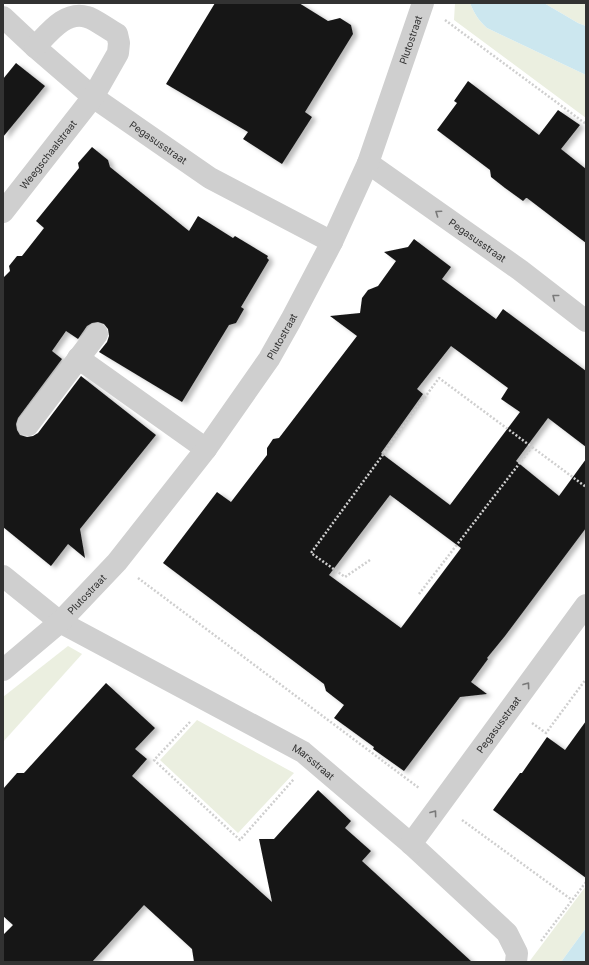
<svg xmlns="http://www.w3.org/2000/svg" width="589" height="965" font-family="Inter,sans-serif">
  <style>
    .green { fill: #ebefe0 }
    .water { fill: #cce7ef }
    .building { fill: #191919; fill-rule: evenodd; filter: url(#shadow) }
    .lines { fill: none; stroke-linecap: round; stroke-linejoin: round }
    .path { stroke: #cfcfcf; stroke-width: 2.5; stroke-dasharray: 2 2; stroke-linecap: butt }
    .minor { stroke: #cfcfcf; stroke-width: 22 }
    .oneway { stroke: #797979 }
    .labels { text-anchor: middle; stroke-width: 4; stroke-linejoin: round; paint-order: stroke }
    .street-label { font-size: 10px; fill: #323232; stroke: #fff }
  </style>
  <defs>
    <filter id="shadow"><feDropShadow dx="4.5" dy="2.5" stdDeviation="2" flood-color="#0004"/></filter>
  </defs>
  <rect width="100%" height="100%" fill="#fff"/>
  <g class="green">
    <path d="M 455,3 L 470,3 C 474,13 479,21 487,28 L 586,75 L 586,118 L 454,20 Z"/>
    <path d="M 544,3 L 586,3 L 586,26 L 578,23 Z"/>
    <path d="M 68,646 L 82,654 L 3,742 L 3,697 Z"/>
    <path d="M 197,720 L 294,773 L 238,833 L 160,760 Z"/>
    <path d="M 586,886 L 586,928 L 561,962 L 529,962 Z"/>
  </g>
  <g class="water">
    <path d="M 470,3 L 544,3 L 578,23 L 586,26 L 586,75 L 487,28 C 479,21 474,13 470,3 Z"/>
    <path d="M 586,928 L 586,962 L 561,962 Z"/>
  </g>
  <g class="building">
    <path d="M 215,3 L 299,3 L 328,21 L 340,18 L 351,25 L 353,34 L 305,112 L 312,117 L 282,164 L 243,139 L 248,132 L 166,84 Z"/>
    <path d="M 16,63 L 45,86 L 3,137 L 3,79 Z"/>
    <path d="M 468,81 L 539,135 L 558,110 L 580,125 L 561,149 L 586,169 L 586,243 L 527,198 L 526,198 L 523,201 L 505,188 L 491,177 L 490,170 L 437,130 L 457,103 L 454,101 Z"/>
    <path d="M 92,147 L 108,160 L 110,167 L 189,231 L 198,216 L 233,238 L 235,236 L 268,256 L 267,258 L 269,260 L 241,307 L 244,309 L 236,323 L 229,325 L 182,402 L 99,352 L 107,342 L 109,336 L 108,329 L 104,324 L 98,322 L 92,323 L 87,326 L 78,339 L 66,331 L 52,351 L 62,359 L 18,418 L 16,424 L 17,430 L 20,435 L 27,437 L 33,436 L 38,433 L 81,376 L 156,435 L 80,529 L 85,558 L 68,544 L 51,566 L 3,527 L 3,278 L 10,271 L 9,266 L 17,256 L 22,256 L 44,228 L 36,221 L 79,168 L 78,163 Z"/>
    <path d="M 414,239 L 451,267 L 442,279 L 496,319 L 503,309 L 586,371 L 586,447 L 548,418 L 516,461 L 559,496 L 586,459 L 586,528 L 505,636 L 487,658 L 488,659 L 471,682 L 487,694 L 460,697 L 404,771 L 373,749 L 374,747 L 334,718 L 344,705 L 326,691 L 324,684 L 163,563 L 217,492 L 231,502 L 267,455 L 267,448 L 273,439 L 279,438 L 357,336 L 330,316 L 360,313 L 362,298 L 368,290 L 378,286 L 396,261 L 384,252 L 408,247 ZM 451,346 L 508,388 L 501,399 L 520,412 L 450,505 L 381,453 L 423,394 L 417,389 ZM 390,495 L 461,548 L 401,628 L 329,575 Z"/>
    <path d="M 106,683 L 155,728 L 135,749 L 147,759 L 132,776 L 272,902 L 259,839 L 274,839 L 318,790 L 351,821 L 345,828 L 371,851 L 362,861 L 472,962 L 194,962 L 192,949 L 144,905 L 92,962 L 3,962 L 3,935 L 13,925 L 3,916 L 3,789 L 17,773 L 24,773 Z"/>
    <path d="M 586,721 L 586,878 L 493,810 L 520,773 L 522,773 L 547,737 L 565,750 Z"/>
  </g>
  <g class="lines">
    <g class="path">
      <path d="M 445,20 L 586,124"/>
      <path d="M 532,447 L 586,487"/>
      <path d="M 370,560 L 345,577 L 311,553 L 439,378 L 532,447 L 419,594"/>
      <path d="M 138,578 L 419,788"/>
      <path d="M 190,722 L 154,760 L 240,840 L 294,779"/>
      <path d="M 532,723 L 546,733 L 586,679"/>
      <path d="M 462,820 L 572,900"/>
      <path d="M 541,941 L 586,882"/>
    </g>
    <g class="minor">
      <path id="s1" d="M 3,17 L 35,47 L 93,97 L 210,178 L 332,242"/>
      <path id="s2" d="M 368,163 L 520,270 L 586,321"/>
      <path id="s3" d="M 3,212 L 93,97 L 118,53 L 119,43 L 117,34 C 109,30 95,19 87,17 C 65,10 48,34 35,47"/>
      <path d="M 78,358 L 206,449"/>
      <path d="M 28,425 L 97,334"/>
      <path id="s4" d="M 3,576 L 60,622 L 303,752 L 411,844 L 507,933 L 517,953 L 516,962"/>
      <path id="s5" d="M 3,670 L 60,622 L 117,562 L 206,449 L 269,359 L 291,320 L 332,242 L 368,163 L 423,3"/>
      <path id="s6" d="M 411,844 L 586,605"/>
    </g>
  </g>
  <defs><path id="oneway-chevron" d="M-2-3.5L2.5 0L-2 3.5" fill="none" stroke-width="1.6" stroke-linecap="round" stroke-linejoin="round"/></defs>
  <g class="oneway">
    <use href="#oneway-chevron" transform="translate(438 213) rotate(-145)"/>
    <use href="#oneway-chevron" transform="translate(555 297) rotate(-142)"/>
    <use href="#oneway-chevron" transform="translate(527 685) rotate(-54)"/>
    <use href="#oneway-chevron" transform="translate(434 813) rotate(-54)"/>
  </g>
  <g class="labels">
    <g class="street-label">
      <text dy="4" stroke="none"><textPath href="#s5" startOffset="761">Plutostraat</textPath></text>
      <text dy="4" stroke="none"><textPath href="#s1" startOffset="200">Pegasusstraat</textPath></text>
      <text dy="4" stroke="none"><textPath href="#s3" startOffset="73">Weegschaalstraat</textPath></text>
      <text dy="4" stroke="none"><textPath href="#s2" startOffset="134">Pegasusstraat</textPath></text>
      <text dy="4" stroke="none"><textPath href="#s5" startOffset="437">Plutostraat</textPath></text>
      <text dy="4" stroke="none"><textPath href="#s5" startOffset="113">Plutostraat</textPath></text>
      <text dy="4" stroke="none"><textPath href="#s6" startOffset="148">Pegasusstraat</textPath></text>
      <text dy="4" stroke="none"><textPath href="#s4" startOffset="363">Marsstraat</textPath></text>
    </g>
  </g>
  <rect width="589" height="965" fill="none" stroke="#323232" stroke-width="8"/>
</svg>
